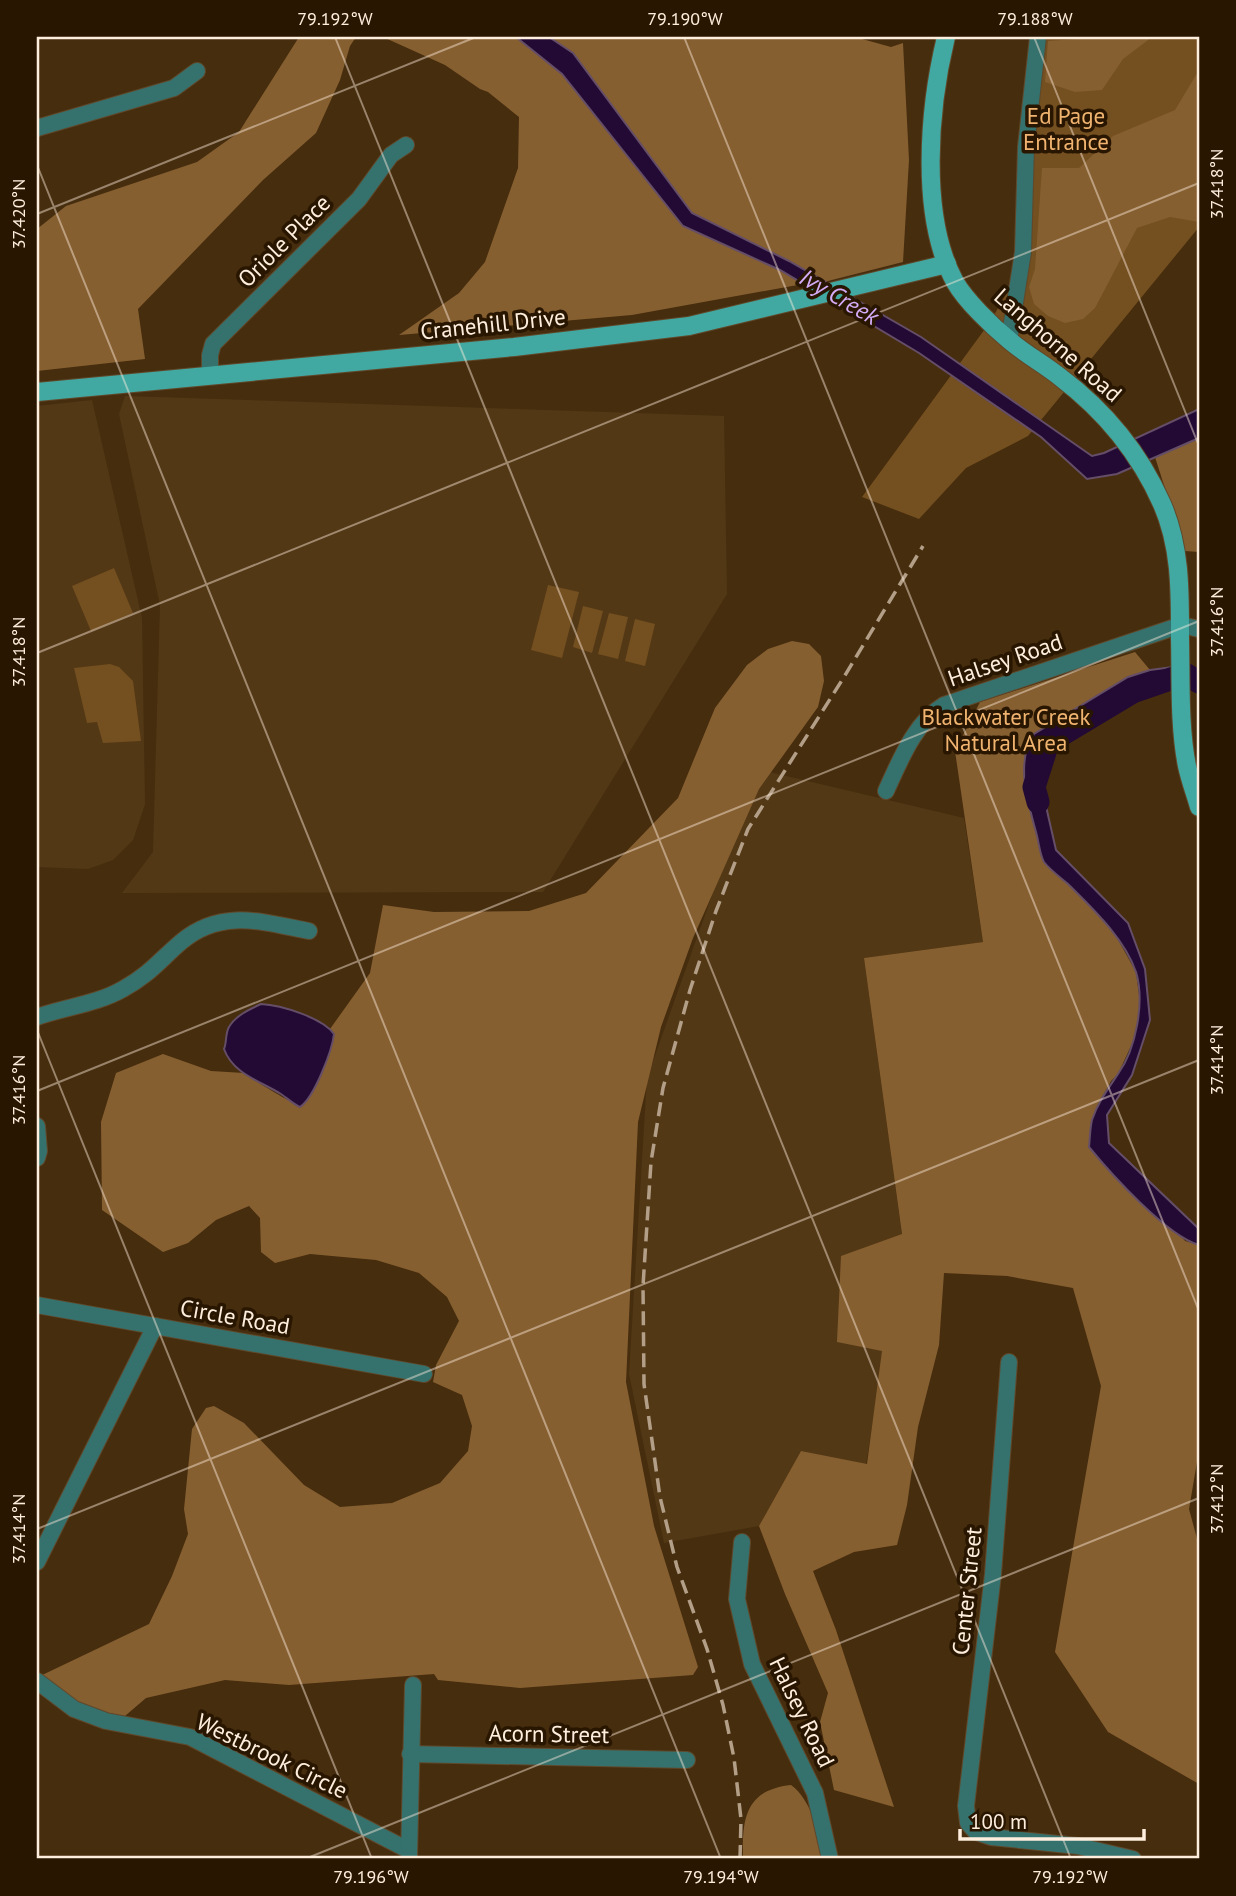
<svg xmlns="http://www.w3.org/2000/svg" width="1236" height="1896" font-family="'PT Sans',sans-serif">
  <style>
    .built { fill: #533815 }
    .green { fill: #744f20 }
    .forest { fill: #865f31 }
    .water { fill: #230a34; stroke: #654e67; stroke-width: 2 }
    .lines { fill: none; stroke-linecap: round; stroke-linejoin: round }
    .river { stroke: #230a34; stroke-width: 23 }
    .minor-casing { stroke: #60482b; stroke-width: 18 }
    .major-casing { stroke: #60482b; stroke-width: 20 }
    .minor { stroke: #35716d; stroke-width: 16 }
    .major { stroke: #41a9a2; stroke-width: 18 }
    .rail { stroke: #b39f88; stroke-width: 3.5; stroke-dasharray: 14 7; stroke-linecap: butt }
    .ticks { fill: none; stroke: #feeedd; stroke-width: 2; stroke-opacity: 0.45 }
    .labels { text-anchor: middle; stroke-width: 7; stroke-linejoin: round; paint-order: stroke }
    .park-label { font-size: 23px; fill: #f0b470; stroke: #291600 }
    .street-label { font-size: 23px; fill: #feeedd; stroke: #291600 }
    .water-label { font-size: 24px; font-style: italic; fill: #d3abf6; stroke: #291600 }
    .neatline { fill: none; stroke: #feeedd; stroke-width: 2.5 }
    .ticks-label { font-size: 18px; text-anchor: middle; fill: #feeedd }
  </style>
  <rect width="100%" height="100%" fill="#462d0e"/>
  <g class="built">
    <path d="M 125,396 L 724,416 L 727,594 L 543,892 L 122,893 L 153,852 L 160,605 L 119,414 Z"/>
    <path d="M 92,400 L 142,618 L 145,804 L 133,840 L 113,860 L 88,869 L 37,867 L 37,406 Z"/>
    <path d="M 757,769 L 964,818 L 983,942 L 864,958 L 902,1235 L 866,1465 L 801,1451 L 759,1526 L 664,1543 L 629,1374 L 647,1078 Z"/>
  </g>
  <g class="green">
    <path d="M 1038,37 L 1199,37 L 1199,227 L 1028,436 L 966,468 L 919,519 L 862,497 L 990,322 L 1021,268 Z"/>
    <path d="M 114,568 L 133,613 L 91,631 L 72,586 Z"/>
    <path d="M 548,585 L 579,592 L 562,658 L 531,650 Z"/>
    <path d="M 583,606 L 603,611 L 592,653 L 573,647 Z"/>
    <path d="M 609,613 L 628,617 L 618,659 L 598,654 Z"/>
    <path d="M 635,619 L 655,624 L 645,666 L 625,661 Z"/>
    <path d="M 110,664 L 119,667 L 133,681 L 141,741 L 103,743 L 97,722 L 87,723 L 74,668 Z"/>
  </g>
  <g class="forest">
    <path d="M 299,37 L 356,37 L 350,46 L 340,80 L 316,133 L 263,180 L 138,309 L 145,359 L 37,371 L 37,229 L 66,206 L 197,162 L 239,132 Z"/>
    <path d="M 383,37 L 516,37 L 521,39 L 562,74 L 683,226 L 780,270 L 803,284 L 632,315 L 399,335 L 459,293 L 485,262 L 518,168 L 519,117 L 488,92 L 480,89 L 445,65 Z"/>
    <path d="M 549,37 L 855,37 L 891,47 L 903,43 L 909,160 L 903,262 L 824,282 L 789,261 L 692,213 L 573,53 Z"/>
    <path d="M 1103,37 L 1152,37 L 1123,59 L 1102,90 L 1075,92 L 1045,82 L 1048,41 Z"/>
    <path d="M 1199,70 L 1199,222 L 1170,217 L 1137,228 L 1095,308 L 1083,319 L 1065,323 L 1048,316 L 1034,304 L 1029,287 L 1035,269 L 1042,168 L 1079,168 L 1113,136 L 1175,110 Z"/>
    <path d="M 1199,438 L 1199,552 L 1185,551 L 1155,457 Z"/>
    <path d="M 792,641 L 809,644 L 821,656 L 824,681 L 818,707 L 759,789 L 693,938 L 661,1027 L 638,1122 L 626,1382 L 654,1526 L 698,1667 L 693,1675 L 520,1688 L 438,1680 L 434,1674 L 289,1685 L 225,1680 L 146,1698 L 125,1716 L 81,1708 L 38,1677 L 149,1624 L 172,1576 L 188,1534 L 184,1509 L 192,1429 L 206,1408 L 214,1406 L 244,1423 L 304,1485 L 340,1507 L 392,1503 L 440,1483 L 468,1451 L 472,1426 L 462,1395 L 433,1382 L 436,1365 L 459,1321 L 447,1297 L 419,1273 L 376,1260 L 310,1254 L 275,1263 L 261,1252 L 260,1218 L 249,1206 L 216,1220 L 188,1243 L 163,1252 L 102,1210 L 101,1122 L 116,1073 L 163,1054 L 211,1071 L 244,1073 C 252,1079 295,1106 302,1106 C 313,1095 339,1042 330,1029 L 370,973 L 383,905 L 434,912 L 529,911 L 586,893 L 678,798 L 715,708 L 747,665 L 768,649 Z"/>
    <path d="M 1135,652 L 1150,670 L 1128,677 L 1034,734 L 1024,775 L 1026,792 L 1044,861 L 1098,913 L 1116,936 L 1136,972 L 1141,1011 L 1136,1035 L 1118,1074 L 1111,1081 L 1102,1098 L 1091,1123 L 1185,1241 L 1199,1245 L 1199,1450 L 1189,1509 L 1199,1546 L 1199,1784 L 1108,1732 L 1055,1652 L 1101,1386 L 1073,1288 L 1007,1276 L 944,1273 L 939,1345 L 918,1427 L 907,1505 L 897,1545 L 854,1552 L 813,1571 L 836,1630 L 894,1807 L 834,1790 L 820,1722 L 828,1693 L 785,1594 L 759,1526 L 801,1451 L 867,1464 L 882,1351 L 837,1342 L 841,1256 L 902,1234 L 864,958 L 983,942 L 955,751 L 980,702 Z"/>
    <path d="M 791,1785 C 812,1800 819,1836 828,1859 L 743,1859 C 742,1819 745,1790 791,1785 Z"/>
  </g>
  <g class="water">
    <path d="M 516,37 L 549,37 L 573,53 L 692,213 L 789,261 L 921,337 L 1092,456 L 1104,453 L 1199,409 L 1199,438 L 1117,474 L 1087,479 L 1041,437 L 919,353 L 780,270 L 683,226 L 562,74 Z"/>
    <path d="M 1173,667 L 1183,667 L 1199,676 L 1199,693 L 1185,684 L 1172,685 L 1136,694 L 1098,708 L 1044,745 L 1037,767 L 1056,850 L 1128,923 L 1145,969 L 1150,1020 L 1132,1075 L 1107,1115 L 1109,1143 L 1199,1229 L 1199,1245 C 1167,1236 1111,1174 1089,1147 C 1090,1138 1090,1128 1092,1120 C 1098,1102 1108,1089 1118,1074 C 1136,1049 1145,1002 1136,972 C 1124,938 1093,909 1068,884 C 1060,877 1050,870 1044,862 C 1040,855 1039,844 1037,836 C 1029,805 1014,763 1034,734 L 1128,677 L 1150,670 Z"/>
    <path d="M 261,1004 C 281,1005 323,1018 334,1034 C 332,1051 314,1098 300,1107 C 293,1104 287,1098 281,1094 C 260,1081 233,1074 224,1049 C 227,1042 225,1034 229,1027 C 235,1016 250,1009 261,1004 Z"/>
  </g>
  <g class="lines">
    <path class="river" d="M 1038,802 L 1034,787 L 1048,743 L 1133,692 L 1185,674 L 1199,682"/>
    <g class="minor-casing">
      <g id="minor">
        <path d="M 37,128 L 174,88 L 197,71"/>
        <path d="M 1009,341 L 1023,252 L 1026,147 L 1038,37"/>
        <path d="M 210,376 L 210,355 L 213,344 L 359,199 L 391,155 L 406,145"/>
        <path d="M 886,791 C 900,761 914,723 944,705 L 1181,625 L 1199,629"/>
        <path d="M 37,1017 C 65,1007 97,1004 123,989 C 149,975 160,960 181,942 C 221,908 263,922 309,931"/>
        <path d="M 37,1126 L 39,1151 L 37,1158"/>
        <path d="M 37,1305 L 424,1374"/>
        <path d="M 1009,1362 L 993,1574 L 966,1806 L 968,1823 L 976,1832 L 991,1837 L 1078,1846 L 1133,1859"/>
        <path d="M 742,1542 L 737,1599 L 752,1664 L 815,1793 L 830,1859"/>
        <path d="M 37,1562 L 155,1326"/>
        <path d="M 37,1681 L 74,1709 L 106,1721 L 190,1737 L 408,1850"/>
        <path d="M 410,1754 L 687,1760"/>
        <path d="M 409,1857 L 413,1685"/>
      </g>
    </g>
    <g class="major-casing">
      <g id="major">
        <path d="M 946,37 C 929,107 919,216 955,282 C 966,301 992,326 1009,340 C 1025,354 1044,364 1060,377 C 1105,411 1139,452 1162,504 C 1181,547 1180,593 1180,639 C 1181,680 1179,726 1187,766 C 1190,780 1195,793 1199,807"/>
        <path d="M 37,392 L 514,347 L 689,326 L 947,264"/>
      </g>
    </g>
    <use href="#minor" class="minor"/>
    <use href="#major" class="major"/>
    <path class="rail" d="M 740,1859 L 741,1819 L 734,1758 L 723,1705 L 707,1649 L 677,1567 L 660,1497 L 644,1384 L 643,1286 L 651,1162 L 663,1088 L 690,990 L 716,911 L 748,829 L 844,677 L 923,546"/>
  </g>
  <path class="ticks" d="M 335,37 L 1071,1859M 684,37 L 1199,1311M 1034,37 L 1199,446M 37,165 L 721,1859M 37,214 L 476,37M 37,653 L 1199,183M 37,1030 L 372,1859M 37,1091 L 1199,621M 37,1529 L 1199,1060M 305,1859 L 1199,1498"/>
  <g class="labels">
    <g class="park-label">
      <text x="1066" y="124">Ed Page<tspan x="1066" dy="26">Entrance</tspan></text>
      <text x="1006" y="725">Blackwater Creek<tspan x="1006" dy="26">Natural Area</tspan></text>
    </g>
    <g class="street-label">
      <text transform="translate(284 241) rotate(-45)" y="8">Oriole Place</text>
      <text transform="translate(493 324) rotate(-6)" y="8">Cranehill Drive</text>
      <text transform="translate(1058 345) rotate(41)" y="8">Langhorne Road</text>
      <text transform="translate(1005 660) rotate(-19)" y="8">Halsey Road</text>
      <text transform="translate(235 1317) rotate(10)" y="8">Circle Road</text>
      <text transform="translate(967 1591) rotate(-84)" y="8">Center Street</text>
      <text transform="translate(802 1712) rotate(64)" y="8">Halsey Road</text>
      <text transform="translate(549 1734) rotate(1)" y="8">Acorn Street</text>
      <text transform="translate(272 1756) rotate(26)" y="8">Westbrook Circle</text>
    </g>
    <g class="water-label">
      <text transform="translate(839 297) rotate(30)" y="8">Ivy Creek</text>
    </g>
  </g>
  <rect width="1236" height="1896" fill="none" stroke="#291600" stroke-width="77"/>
  <path d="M960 1829v10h184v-10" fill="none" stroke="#feeedd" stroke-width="3.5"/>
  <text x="970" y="1829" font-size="21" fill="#feeedd" stroke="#291600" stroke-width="5" paint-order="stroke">100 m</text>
  <rect x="38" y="38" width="1160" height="1819" class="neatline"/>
  <g class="ticks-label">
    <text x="335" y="25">79.192°W</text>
    <text x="685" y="25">79.190°W</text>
    <text x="1035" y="25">79.188°W</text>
    <text transform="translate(1217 184) rotate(-90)" y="6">37.418°N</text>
    <text transform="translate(19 214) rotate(-90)" y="6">37.420°N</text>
    <text transform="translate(1217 622) rotate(-90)" y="6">37.416°N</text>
    <text transform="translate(19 652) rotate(-90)" y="6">37.418°N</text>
    <text transform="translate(1217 1060) rotate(-90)" y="6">37.414°N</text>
    <text transform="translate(19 1090) rotate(-90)" y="6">37.416°N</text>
    <text transform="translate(1217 1499) rotate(-90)" y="6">37.412°N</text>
    <text transform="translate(19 1529) rotate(-90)" y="6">37.414°N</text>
    <text x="371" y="1883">79.196°W</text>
    <text x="721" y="1883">79.194°W</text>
    <text x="1070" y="1883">79.192°W</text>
  </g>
</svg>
